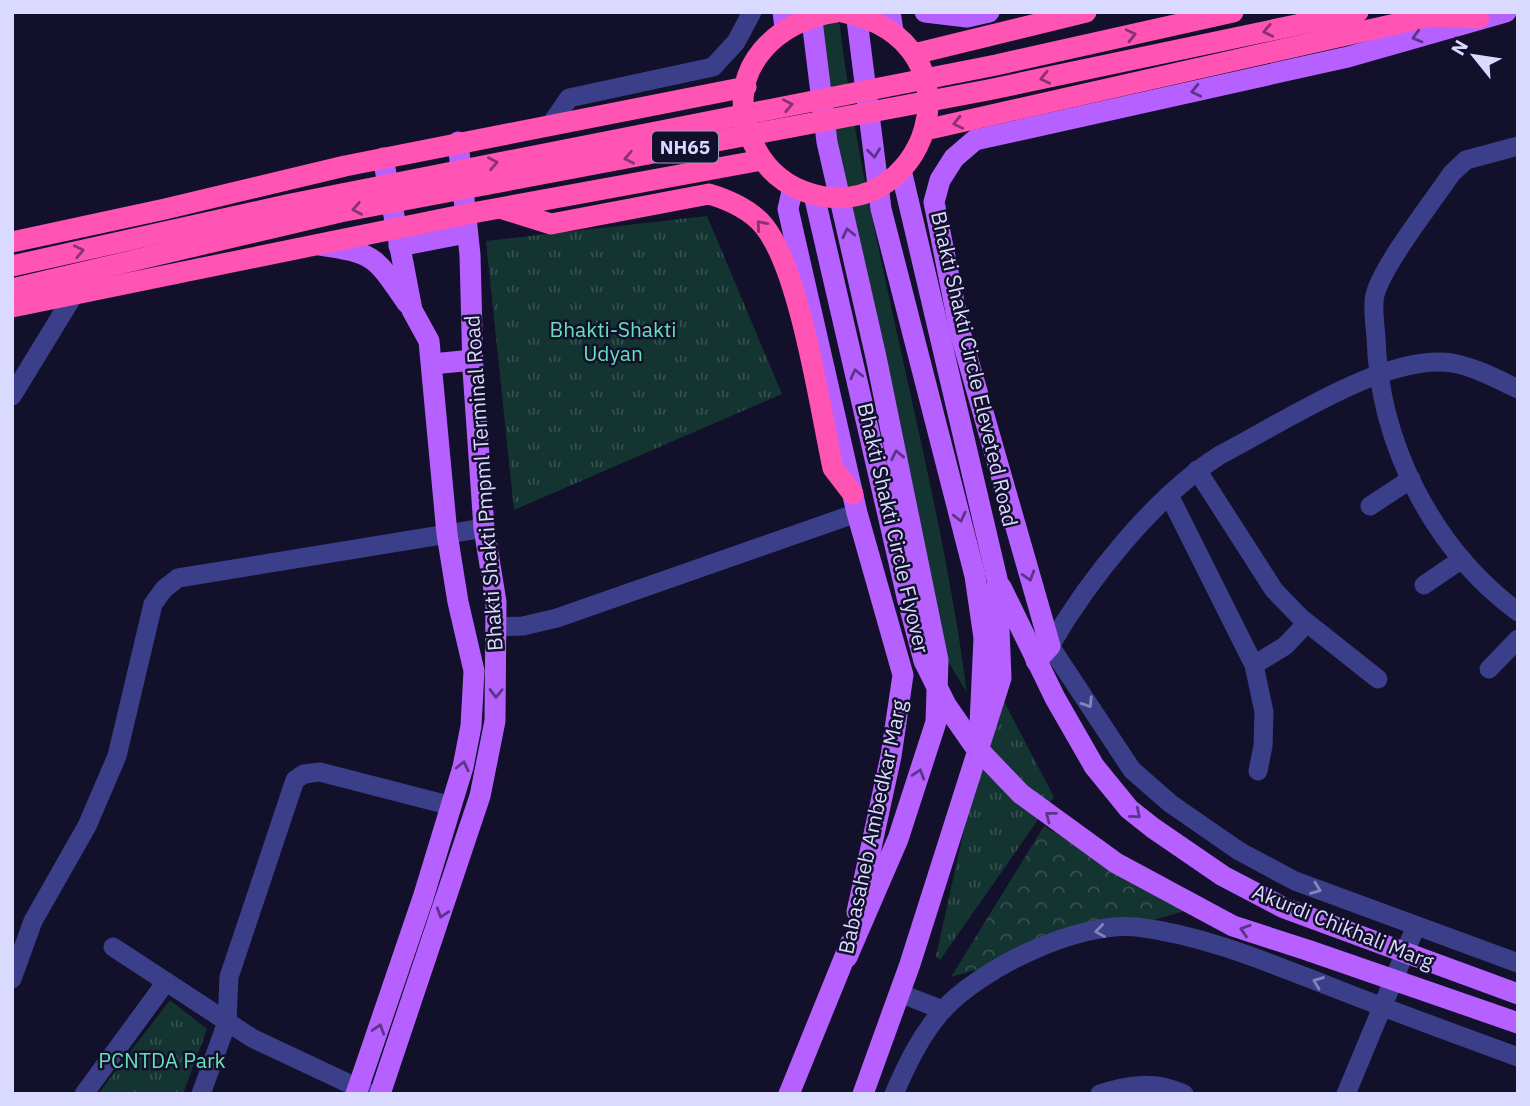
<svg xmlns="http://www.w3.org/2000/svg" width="1530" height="1106" font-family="'IBM Plex Sans',sans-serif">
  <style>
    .grass { fill: url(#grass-tufts) }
    .forest { fill: url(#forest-crowns) }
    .garden { fill: #133430 }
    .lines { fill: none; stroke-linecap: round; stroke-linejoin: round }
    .street { stroke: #3b3f89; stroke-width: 19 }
    .primary { stroke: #b660ff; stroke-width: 21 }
    .highway { stroke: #ff54b4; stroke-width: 21 }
    .primary-bridge { stroke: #b660ff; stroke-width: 21 }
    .highway-bridge { stroke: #ff54b4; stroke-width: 21 }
    .oneway { stroke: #88326f }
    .oneway2 { stroke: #5c348a }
    .oneway3 { stroke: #8384be }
    .labels { text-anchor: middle; stroke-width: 5; stroke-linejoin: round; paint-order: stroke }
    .shield { fill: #12102a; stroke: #9e9dbf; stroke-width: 2 }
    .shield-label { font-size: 19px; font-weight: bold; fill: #dad9ff }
    .park-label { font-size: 21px; fill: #63e1b7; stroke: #12102a }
    .street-label { font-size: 21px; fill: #dad9ff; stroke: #12102a }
  </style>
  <defs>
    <pattern id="grass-tufts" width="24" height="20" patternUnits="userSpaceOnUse" patternTransform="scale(1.75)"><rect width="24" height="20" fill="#133430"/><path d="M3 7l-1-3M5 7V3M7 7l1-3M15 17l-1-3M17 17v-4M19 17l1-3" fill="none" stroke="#35514f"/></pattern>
    <pattern id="forest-crowns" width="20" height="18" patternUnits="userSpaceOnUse" patternTransform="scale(1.75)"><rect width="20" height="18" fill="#133430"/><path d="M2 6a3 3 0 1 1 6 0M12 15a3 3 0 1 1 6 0" fill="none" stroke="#35514f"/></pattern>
  </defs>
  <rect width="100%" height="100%" fill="#12102a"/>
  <g class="grass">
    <path d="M 707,216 L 782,394 L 514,510 L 486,241 Z"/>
    <path d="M 999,692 L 1054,797 L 940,960 L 936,956 L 981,753 Z"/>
    <path d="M 170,1000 L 207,1029 L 183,1094 L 98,1094 Z"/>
  </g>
  <path class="forest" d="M 1044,826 L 1185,911 L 951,977 Z"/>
  <path class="garden" d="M 814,12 L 838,12 C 865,242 937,464 967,693 L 937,643 L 836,168 Z"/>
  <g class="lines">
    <g class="street">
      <path d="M 551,124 L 569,98 L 713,67 L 736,42 L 752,12"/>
      <path d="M 1518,146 L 1466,160 L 1452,173 C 1433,201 1382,266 1375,295 C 1372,307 1375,324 1376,337 C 1379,443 1432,548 1518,612"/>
      <path d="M 1518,389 C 1497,379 1475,367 1452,363 C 1385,353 1281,424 1220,455 C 1154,497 1089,579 1050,646 L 1132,770 L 1171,804 L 1239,851 L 1295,881 L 1518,963"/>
      <path d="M 12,396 L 75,293"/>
      <path d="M 1197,470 L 1274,590 L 1301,618 L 1378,679"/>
      <path d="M 1169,495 L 1254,665 L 1264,712 L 1263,746 L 1258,771"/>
      <path d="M 1370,506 L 1411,479"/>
      <path d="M 1424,585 L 1462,559"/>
      <path d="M 495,627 L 523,626 L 557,618 L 857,513"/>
      <path d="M 1254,665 L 1285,646 L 1307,623"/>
      <path d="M 1489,669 L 1518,639"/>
      <path d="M 113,947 L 252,1038 L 371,1094"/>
      <path d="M 12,979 L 33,921 L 87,826 L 117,756 L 153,604 L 164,589 L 178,578 L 484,528"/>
      <path d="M 899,993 L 943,1010"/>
      <path d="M 84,1094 L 166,982"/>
      <path d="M 201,1094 L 227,1022 L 229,977 L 295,780 L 304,774 L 320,772 L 452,806"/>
      <path d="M 894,1094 C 907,1064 920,1037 941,1012 C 980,968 1078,921 1137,927 C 1203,935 1267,962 1329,986 C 1392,1011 1455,1034 1518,1057"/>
      <path d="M 1100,1094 C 1129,1084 1155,1081 1184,1094"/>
      <path d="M 1346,1094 L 1416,926"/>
    </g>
    <g class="primary">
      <path d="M 783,12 L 785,28"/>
      <path d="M 811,12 L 827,142 L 876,357 L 938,660 L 936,722 L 898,839 L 847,957"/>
      <path d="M 856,12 L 881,209 L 975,576 L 984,638 L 980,724"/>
      <path d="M 890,12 L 893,31"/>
      <path d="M 925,12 L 967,17 L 989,12"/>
      <path d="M 793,187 L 788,209 L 857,513 L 903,675 L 891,756 L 857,912"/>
      <path d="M 320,245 C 376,253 376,258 407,303"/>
      <path d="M 399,246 L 466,233"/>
      <path d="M 432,364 L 473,360"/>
      <path d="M 1001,587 L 1055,698 L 1094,766 L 1129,809 L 1153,828 L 1223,876 L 1284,908 L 1518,994"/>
      <path d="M 1036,661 L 1050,646 L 960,332 L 934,202 L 940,180 L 954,158 L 975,140 L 1348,57 L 1506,12"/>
      <path d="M 1310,951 L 1518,1023"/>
      <path d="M 356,1094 L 423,898 L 463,767 L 471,726 L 474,671 L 458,602 L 447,534 L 429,341 L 412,310 L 383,158"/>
      <path d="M 380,1094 L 480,796 L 495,721 L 496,602 L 484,528 L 473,370 L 470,255 L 458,142"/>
      <path d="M 789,1094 L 850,944"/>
      <path d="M 863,1094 L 910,964 L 1001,678 L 997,579 L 901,170"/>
    </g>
    <g class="highway">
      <path d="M 914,54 L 1086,12"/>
      <path d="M 925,130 L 1431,16 L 1479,18"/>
      <path d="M 503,209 L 551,224 L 709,194 C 729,200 750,209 764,226 C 800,270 820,408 833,468 L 853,494"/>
      <path d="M 12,242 L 165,209 L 345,166 L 746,87"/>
      <path d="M 12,307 L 467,214 L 762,160"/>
    </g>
    <path class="primary-bridge" d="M 814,195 L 907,597 L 924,661 L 946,705 L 973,744 L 1021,794 L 1116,863 L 1233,926 L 1310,951"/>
    <g class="highway-bridge">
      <path d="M 836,12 C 778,20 727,67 748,130 C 757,158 775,180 803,191 C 923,236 993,42 842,12"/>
      <path d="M 12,266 L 291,204 L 996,65 L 1233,12"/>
      <path d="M 12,289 L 340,212 L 988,90 L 1358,12"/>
    </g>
  </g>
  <defs><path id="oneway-chevron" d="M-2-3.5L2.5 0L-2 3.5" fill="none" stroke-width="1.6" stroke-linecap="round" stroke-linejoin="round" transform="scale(1.75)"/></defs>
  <g class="oneway">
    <use href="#oneway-chevron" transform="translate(1268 31) rotate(168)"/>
    <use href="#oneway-chevron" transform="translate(1131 35) rotate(-13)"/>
    <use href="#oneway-chevron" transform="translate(1045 78) rotate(168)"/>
    <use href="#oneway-chevron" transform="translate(788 105) rotate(-11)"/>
    <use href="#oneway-chevron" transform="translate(958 123) rotate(167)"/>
    <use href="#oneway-chevron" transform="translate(629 158) rotate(169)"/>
    <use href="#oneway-chevron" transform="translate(493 163) rotate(-11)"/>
    <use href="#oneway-chevron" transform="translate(357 209) rotate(169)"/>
    <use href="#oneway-chevron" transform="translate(761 225) rotate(-131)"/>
    <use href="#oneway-chevron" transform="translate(79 251) rotate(-12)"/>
  </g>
  <g class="oneway2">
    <use href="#oneway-chevron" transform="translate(1417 37) rotate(164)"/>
    <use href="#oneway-chevron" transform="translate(1196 91) rotate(167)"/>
    <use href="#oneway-chevron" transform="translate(874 153) rotate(83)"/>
    <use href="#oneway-chevron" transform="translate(848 233) rotate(-103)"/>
    <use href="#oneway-chevron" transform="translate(856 374) rotate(-103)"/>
    <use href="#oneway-chevron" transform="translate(897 455) rotate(-102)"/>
    <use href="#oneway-chevron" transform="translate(960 517) rotate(76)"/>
    <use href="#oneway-chevron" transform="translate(1029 576) rotate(73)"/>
    <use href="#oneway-chevron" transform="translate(496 693) rotate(91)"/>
    <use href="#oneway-chevron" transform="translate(463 766) rotate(-77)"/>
    <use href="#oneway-chevron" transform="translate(919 774) rotate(-72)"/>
    <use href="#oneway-chevron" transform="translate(1136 814) rotate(40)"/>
    <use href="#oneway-chevron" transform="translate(1050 816) rotate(-142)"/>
    <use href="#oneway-chevron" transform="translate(442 913) rotate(108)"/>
    <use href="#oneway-chevron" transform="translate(1245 930) rotate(-162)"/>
    <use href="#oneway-chevron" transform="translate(379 1029) rotate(-72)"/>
  </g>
  <g class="oneway3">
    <use href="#oneway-chevron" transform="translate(1088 703) rotate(57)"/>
    <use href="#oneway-chevron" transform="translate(1316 889) rotate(21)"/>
    <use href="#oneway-chevron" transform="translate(1100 931) rotate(172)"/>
    <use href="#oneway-chevron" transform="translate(1318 982) rotate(-159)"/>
  </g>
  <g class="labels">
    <rect class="shield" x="652" y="131.5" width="66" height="31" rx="5"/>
    <g class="shield-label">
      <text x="685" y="154">NH65</text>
    </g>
    <g class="park-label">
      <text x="613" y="337">Bhakti-Shakti<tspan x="613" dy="24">Udyan</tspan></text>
      <text x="162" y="1068">PCNTDA Park</text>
    </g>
    <g class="street-label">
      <text transform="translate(974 369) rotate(77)" y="7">Bhakti Shakti Circle Eleveted Road</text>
      <text transform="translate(484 483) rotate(-94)" y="7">Bhakti Shakti Pmpml Terminal Road</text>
      <text transform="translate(893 528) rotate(77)" y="7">Bhakti Shakti Circle Flyover</text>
      <text transform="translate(873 827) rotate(-78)" y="7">Babasaheb Ambedkar Marg</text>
      <text transform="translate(1343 927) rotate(22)" y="7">Akurdi Chikhali Marg</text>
    </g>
  </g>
  <rect width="1530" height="1106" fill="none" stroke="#dad9ff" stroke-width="28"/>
  <g transform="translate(1474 56) rotate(300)" stroke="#12102a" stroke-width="5" paint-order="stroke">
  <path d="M0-5L12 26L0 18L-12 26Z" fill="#dad9ff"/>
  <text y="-10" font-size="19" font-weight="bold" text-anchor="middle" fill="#dad9ff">N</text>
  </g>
</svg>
